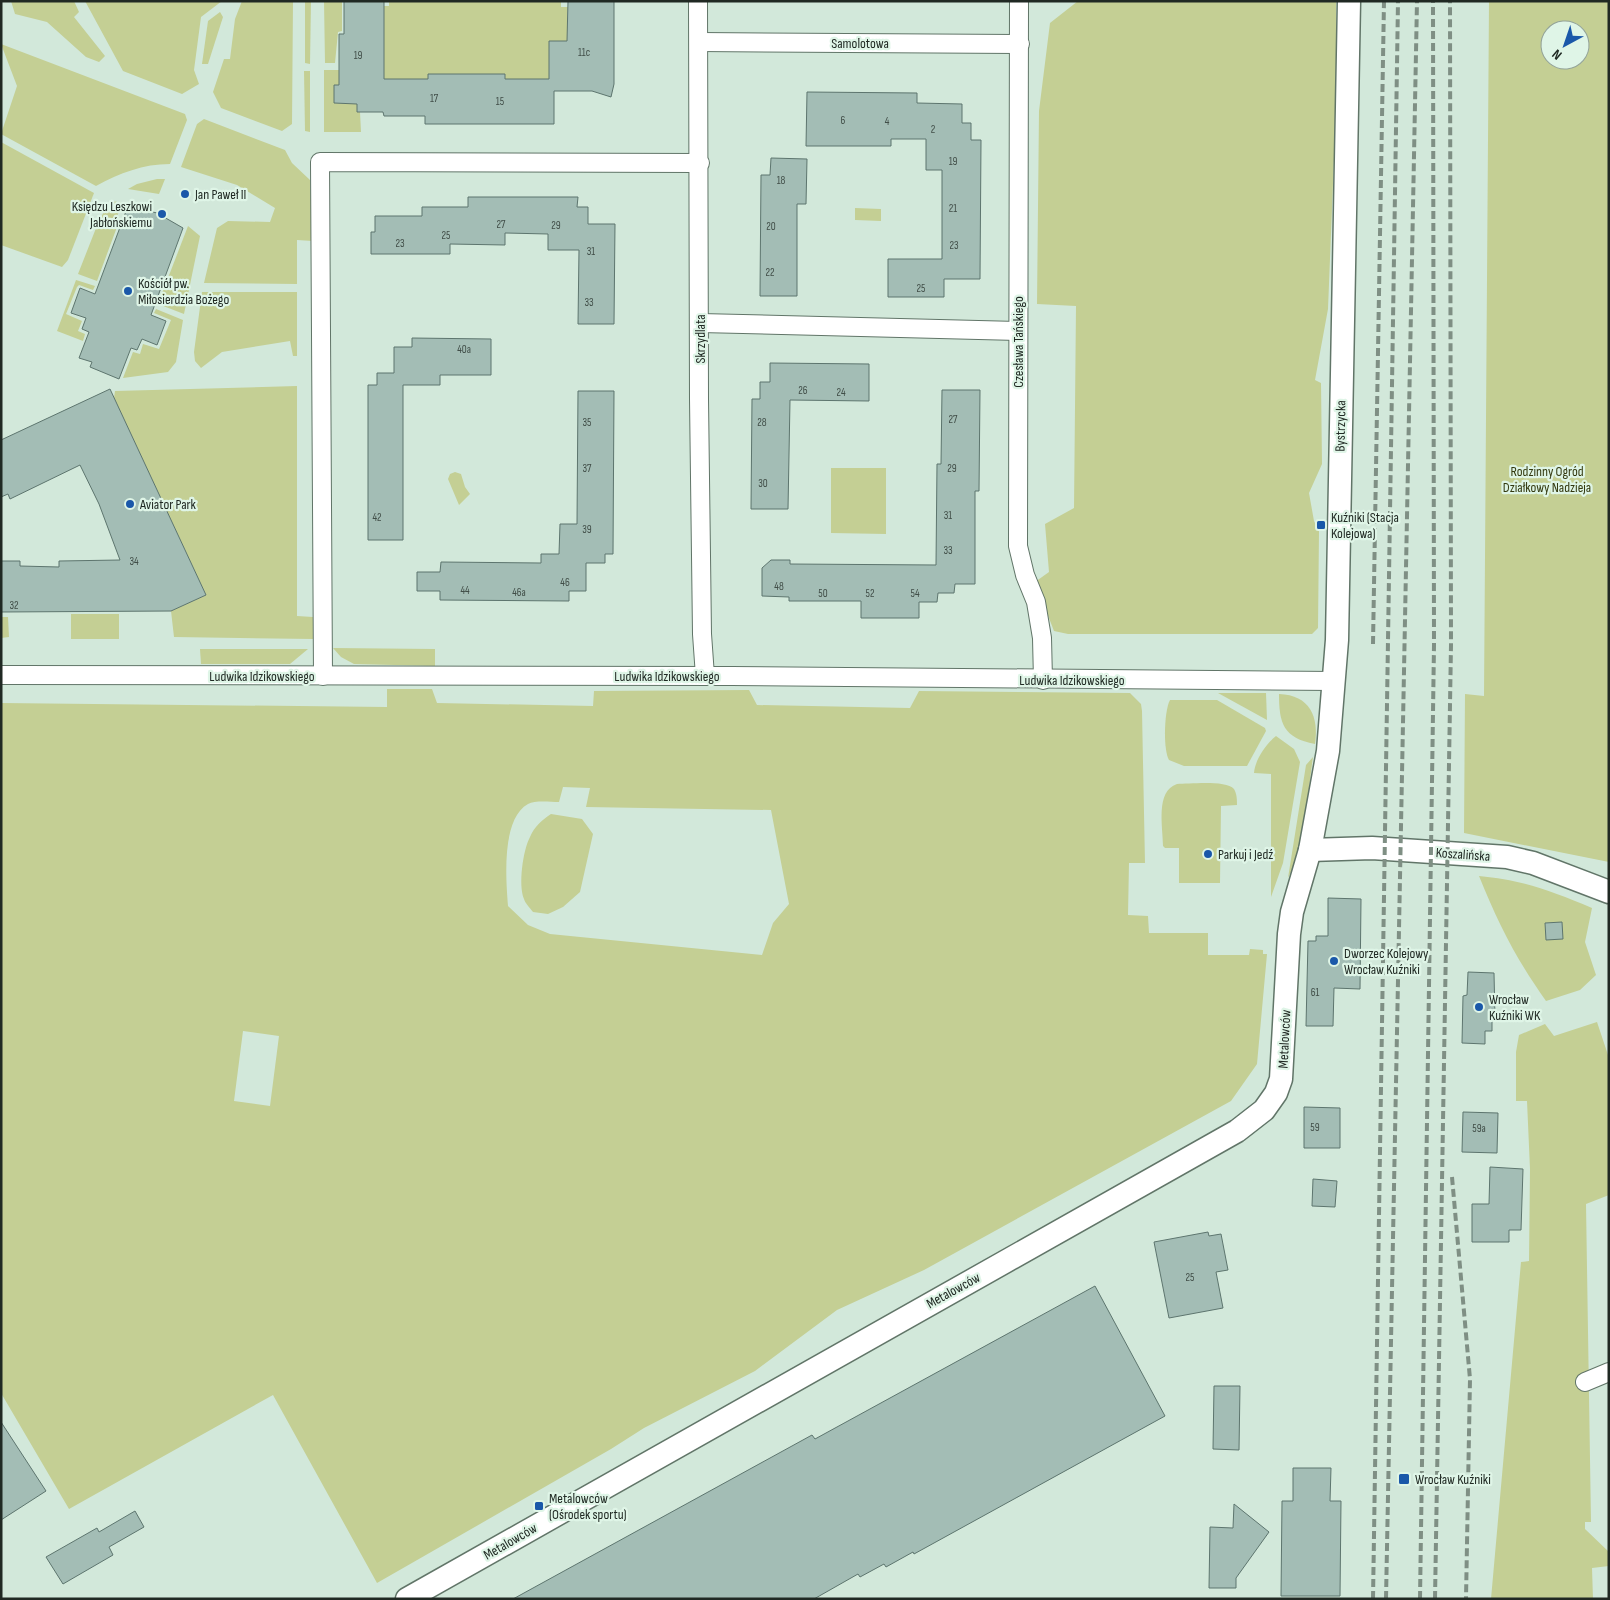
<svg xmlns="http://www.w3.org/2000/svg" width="1610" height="1600" font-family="'Sofia Sans Condensed',sans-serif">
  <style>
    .green { fill: #c4cf94; fill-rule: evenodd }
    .building { fill: #a3bdb5; stroke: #5d756e }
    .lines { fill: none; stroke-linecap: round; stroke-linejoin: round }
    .minor-casing { stroke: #617568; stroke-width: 20 }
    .tertiary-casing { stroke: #617568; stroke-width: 25 }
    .minor { stroke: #fff; stroke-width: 18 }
    .tertiary { stroke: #fff; stroke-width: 22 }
    .rail { stroke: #7f8f84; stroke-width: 4; stroke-dasharray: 8 4; stroke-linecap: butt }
    .poi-dot { fill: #1a58a9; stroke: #dff5e7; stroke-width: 2 }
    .labels { text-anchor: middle; stroke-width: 4.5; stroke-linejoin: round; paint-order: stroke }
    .number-label { font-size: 11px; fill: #414e48 }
    .street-label { font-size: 14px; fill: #202923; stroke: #dff5e7 }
    .poi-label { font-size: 14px; fill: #202923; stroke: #dff5e7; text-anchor: start }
    .park-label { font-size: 14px; fill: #32380e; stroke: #dff5e7 }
  </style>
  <rect width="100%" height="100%" fill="#d2e8da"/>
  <g class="green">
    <path d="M 11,1 L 74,1 L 79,12 L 74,17 L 105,56 L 99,62 L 86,57 L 47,22 L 15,14 Z"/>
    <path d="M 85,1 L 222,1 L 201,17 L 194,70 L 199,84 L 182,94 L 123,71 Z"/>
    <path d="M 242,1 L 293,1 L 292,124 L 282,131 L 221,108 L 213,92 L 224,59 L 230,59 L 235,19 Z"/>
    <path d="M 305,1 L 311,1 L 310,64 L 305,63 Z"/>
    <path d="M 324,1 L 342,1 L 342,31 L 338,32 L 335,63 L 325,63 Z"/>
    <path d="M 389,1 L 561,1 L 561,7 L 568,7 L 567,24 L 572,41 L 549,41 L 549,79 L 505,79 L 505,74 L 429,74 L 428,79 L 384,79 L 384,6 L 389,6 Z"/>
    <path d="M 1078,1 L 1336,1 L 1336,108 L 1328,309 L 1315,380 L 1321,383 L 1322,464 L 1309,493 L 1314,521 L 1319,531 L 1318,628 L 1312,634 L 1068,634 L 1054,631 L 1035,582 L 1049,572 L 1045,524 L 1074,508 L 1076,306 L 1037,304 L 1039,111 L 1050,23 Z"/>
    <path d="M 1489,1 L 1609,1 L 1609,862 L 1464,833 L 1465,694 L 1484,696 ZM 1550,30 L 1580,30 L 1580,60 L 1550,60 Z"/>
    <path d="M 220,12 L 223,17 L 208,64 L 202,64 L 208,21 Z"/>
    <path d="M 1,44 L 185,114 L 187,120 L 170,164 C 143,164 120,173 96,186 L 1,134 L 17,86 Z"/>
    <path d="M 324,70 L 339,70 L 339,85 L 334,85 L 334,102 L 357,103 L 357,112 L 360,112 L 361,132 L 324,132 Z"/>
    <path d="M 304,71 L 310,71 L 310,132 L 305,131 Z"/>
    <path d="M 204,119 L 285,150 L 292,163 L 310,180 L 313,241 L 297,240 L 297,284 L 204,283 L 217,228 L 228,221 L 270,222 L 275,208 L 237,185 L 181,167 L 197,124 Z"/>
    <path d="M 1,142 L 94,193 L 68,260 L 62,267 L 1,245 Z"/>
    <path d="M 157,179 L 165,179 L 159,194 L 128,189 L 137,184 Z"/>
    <path d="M 112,201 L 123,203 L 113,225 L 117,227 L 97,281 L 78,274 L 100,218 Z"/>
    <path d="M 855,208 L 881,209 L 881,221 L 855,220 Z"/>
    <path d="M 188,226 L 200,236 L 184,314 L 158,304 Z"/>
    <path d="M 76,280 L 95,286 L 93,290 L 79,285 L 77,287 L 66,314 L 82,321 L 78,331 L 85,334 L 83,341 L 57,331 Z"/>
    <path d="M 202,292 L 297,292 L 297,356 L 293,356 L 290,341 L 222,352 L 201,368 L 195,361 L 194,352 Z"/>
    <path d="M 156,309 L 183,320 L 176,362 L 168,372 L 123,378 L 133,352 L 140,354 L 143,344 L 159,349 L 171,320 L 154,313 Z"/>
    <path d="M 297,386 L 297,616 L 313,617 L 314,639 L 174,637 L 171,611 L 206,595 L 114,398 L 115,391 Z"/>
    <path d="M 831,468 L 886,468 L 886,534 L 831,533 Z"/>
    <path d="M 455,472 L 461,474 L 465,487 L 470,494 L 459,505 L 448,479 L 450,474 Z"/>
    <rect x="71" y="614" width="48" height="25"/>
    <path d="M 1,617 L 8,617 L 9,637 L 1,638 Z"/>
    <path d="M 333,648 L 435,649 L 435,666 L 354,664 L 341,657 Z"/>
    <path d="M 200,649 L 308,649 L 290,664 L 201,664 Z"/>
    <path d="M 387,689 L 432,689 L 437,703 L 593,706 L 594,691 L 749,690 L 757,705 L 910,708 L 919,691 L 1130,693 L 1141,704 L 1142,711 L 1145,863 L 1129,863 L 1128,915 L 1148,916 L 1149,933 L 1208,933 L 1208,955 L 1249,955 L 1250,949 L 1263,950 L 1263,954 L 1267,954 L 1257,1064 L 1231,1101 L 924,1270 L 837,1310 L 755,1371 L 644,1428 L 611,1449 L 377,1583 L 273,1395 L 69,1509 L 1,1393 L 1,703 L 387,707 ZM 563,787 L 590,788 L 586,807 L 771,810 L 789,904 L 773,923 L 762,955 L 550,934 L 528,925 L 508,906 C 506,880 501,819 528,804 C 535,800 550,802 559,802 ZM 243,1031 L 279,1036 L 270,1106 L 234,1101 Z"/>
    <path d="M 1218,693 L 1266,693 L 1267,720 Z"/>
    <path d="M 1279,694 C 1310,695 1319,717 1315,744 C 1283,738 1279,723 1279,694 Z"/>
    <path d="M 1170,700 L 1217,700 L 1265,728 L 1266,731 L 1247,766 L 1184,766 L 1169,760 C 1163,750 1164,711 1170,700 Z"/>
    <path d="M 1276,736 L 1294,749 L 1300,762 L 1283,863 L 1271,897 L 1271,774 L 1254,773 C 1255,760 1266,744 1276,736 Z"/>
    <path d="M 1313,757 C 1307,796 1307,843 1288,878 L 1306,765 Z"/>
    <path d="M 1177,784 C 1190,784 1226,780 1234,789 C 1237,794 1237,800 1237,805 L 1221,806 L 1220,883 L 1179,883 L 1179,848 L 1165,848 L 1163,846 C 1163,827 1155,791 1177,784 Z"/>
    <path d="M 551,814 L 582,819 L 593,834 L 580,892 L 563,907 L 548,914 L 533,912 C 530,908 525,903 524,899 C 518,885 523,850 530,837 C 534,827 542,820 551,814 Z"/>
    <path d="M 1479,876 C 1523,880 1551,891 1592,908 L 1585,942 L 1596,975 L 1580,990 L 1546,1001 C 1516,959 1498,923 1479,876 Z"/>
    <path d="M 1597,1022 L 1609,1058 L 1609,1195 L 1586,1204 L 1591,1522 L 1585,1522 L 1585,1529 L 1609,1552 L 1609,1566 L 1592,1568 L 1593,1599 L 1491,1599 L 1521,1262 L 1529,1261 L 1530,1169 L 1527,1101 L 1516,1101 L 1516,1052 L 1519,1035 L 1545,1024 L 1554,1036 Z"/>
  </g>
  <g class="building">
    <path d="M 344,1 L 384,1 L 384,79 L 428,79 L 428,74 L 505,74 L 505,79 L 549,79 L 549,41 L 567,41 L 568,1 L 614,1 L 614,84 L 611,97 L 592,91 L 554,91 L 554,124 L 425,124 L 425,116 L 384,116 L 383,112 L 357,112 L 357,104 L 334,103 L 334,85 L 339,85 L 339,34 L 344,34 Z"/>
    <path d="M 807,92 L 917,93 L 917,103 L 962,104 L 962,123 L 971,123 L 971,140 L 981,140 L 980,279 L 944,279 L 944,297 L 888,297 L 888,259 L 942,259 L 942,170 L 926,170 L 926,139 L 891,139 L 891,146 L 806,146 Z"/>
    <path d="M 771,158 L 807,159 L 806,204 L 797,204 L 797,296 L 760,296 L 761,175 L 770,175 Z"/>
    <path d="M 468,197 L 578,197 L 577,207 L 588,207 L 588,224 L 615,224 L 614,324 L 578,324 L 579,250 L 548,250 L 548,234 L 505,233 L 505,245 L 450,244 L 450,254 L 371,254 L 371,232 L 375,232 L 375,216 L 422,216 L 422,207 L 468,207 Z"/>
    <path d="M 128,206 L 157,213 L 183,228 L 151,315 L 166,321 L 157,345 L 142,339 L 137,350 L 131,348 L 119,379 L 90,367 L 92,362 L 79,358 L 89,332 L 82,329 L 86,318 L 71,313 L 80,288 L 95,294 Z"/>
    <path d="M 412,338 L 491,339 L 491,375 L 440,375 L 440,385 L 403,385 L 403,540 L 368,540 L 368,385 L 377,385 L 377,373 L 394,373 L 394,347 L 412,347 Z"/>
    <path d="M 770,363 L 869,364 L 869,401 L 790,400 L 788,509 L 751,509 L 752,399 L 760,399 L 760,382 L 770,382 Z"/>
    <path d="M 110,389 L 206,595 L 171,611 L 1,612 L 1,561 L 20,561 L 20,566 L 59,567 L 59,561 L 120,560 L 99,504 L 80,465 L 10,499 L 8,494 L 1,497 L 1,440 Z"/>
    <path d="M 942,390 L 980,390 L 979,491 L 975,491 L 975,584 L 955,584 L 954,593 L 938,593 L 937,602 L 919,602 L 919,618 L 861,618 L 861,601 L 789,601 L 789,597 L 762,596 L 762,568 L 771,560 L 790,560 L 790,564 L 936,565 L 937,464 L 941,464 Z"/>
    <path d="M 578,391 L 614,391 L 613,554 L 605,554 L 605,563 L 586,563 L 586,591 L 569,591 L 569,601 L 440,600 L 440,591 L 417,591 L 417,572 L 440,572 L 441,562 L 541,563 L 541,554 L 559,554 L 560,524 L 577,524 Z"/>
    <path d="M 1328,898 L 1361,899 L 1360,989 L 1334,988 L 1333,1026 L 1306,1026 L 1308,941 L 1316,941 L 1316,936 L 1328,936 Z"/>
    <path d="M 1562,922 L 1563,939 L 1546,940 L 1545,923 Z"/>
    <path d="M 1468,972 L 1494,973 L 1495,1018 L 1492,1019 L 1492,1031 L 1485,1031 L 1485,1044 L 1462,1043 L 1463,996 L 1467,995 Z"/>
    <path d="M 1304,1107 L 1340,1108 L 1340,1148 L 1304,1148 Z"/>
    <path d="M 1463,1112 L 1498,1113 L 1497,1153 L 1462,1152 Z"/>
    <path d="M 1490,1167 L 1523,1169 L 1521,1230 L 1509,1230 L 1509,1242 L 1472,1242 L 1472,1204 L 1489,1204 Z"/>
    <path d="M 1313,1179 L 1337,1181 L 1335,1207 L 1312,1206 Z"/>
    <path d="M 1208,1232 L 1209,1236 L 1221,1234 L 1228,1270 L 1216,1272 L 1223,1308 L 1169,1318 L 1154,1242 Z"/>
    <path d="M 1095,1286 L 1165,1416 L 914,1554 L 913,1552 L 886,1567 L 884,1564 L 860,1577 L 858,1574 L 814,1599 L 513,1599 L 812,1435 L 815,1439 Z"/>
    <path d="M 1214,1386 L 1240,1386 L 1239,1450 L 1213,1449 Z"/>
    <path d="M 1,1422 L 46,1491 L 1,1520 Z"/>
    <path d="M 1293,1468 L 1331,1468 L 1330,1501 L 1341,1501 L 1340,1596 L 1281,1596 L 1282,1501 L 1293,1501 Z"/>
    <path d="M 1234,1504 L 1269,1532 L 1236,1578 L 1236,1588 L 1209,1588 L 1210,1527 L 1233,1528 Z"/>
    <path d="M 135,1511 L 144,1527 L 109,1547 L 113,1555 L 63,1584 L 46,1557 L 97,1528 L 99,1532 Z"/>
  </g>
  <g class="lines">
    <g class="minor-casing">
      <g id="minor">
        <path d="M 698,1 L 699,399 L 702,634 L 705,676"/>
        <path d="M 1019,1 L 1018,546 L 1025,575 L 1036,602 L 1042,638 L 1043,680"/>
        <path d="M 699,42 L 1020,44"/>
        <path d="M 700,323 L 1018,331"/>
        <path d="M 1,675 L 731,676 L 1334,681"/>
        <path d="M 323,676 L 320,162 L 700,163"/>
        <path d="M 1585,1382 L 1609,1372"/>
      </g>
    </g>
    <g class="tertiary-casing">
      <g id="tertiary">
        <path d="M 1310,850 L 1372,848 L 1507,857 L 1533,863 L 1609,892"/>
        <path d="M 407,1599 L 1237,1131 L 1264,1110 L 1276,1093 L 1281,1079 L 1289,934 L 1292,912 L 1310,850 L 1328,751 L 1337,640 L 1349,1"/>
      </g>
    </g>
    <use href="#minor" class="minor"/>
    <use href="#tertiary" class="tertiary"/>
    <g class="rail">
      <path d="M 1373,644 L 1384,1"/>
      <path d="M 1452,1177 L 1470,1379 L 1466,1599"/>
      <path d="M 1373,1599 L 1398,1"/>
      <path d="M 1386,1599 L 1417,1"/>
      <path d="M 1420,1599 L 1434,645 L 1433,1"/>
      <path d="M 1435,1599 L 1451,645 L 1450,1"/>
    </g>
  </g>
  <g class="poi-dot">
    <circle cx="185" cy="194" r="5"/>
    <circle cx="162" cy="214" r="5"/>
    <circle cx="128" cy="291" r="5"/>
    <circle cx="130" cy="504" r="5"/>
    <rect x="1316" y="520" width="10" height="10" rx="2.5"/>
    <circle cx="1208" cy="854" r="5"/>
    <circle cx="1334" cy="961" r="5"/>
    <circle cx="1479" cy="1007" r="5"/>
    <rect x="1398" y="1473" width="12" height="12" rx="2.5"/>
    <rect x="534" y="1501" width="10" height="10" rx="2.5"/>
  </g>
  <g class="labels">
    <g class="number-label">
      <text x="584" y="56">11c</text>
      <text x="358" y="59">19</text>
      <text x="434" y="102">17</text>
      <text x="500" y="105">15</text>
      <text x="843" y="124">6</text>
      <text x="887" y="125">4</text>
      <text x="933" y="133">2</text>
      <text x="953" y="165">19</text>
      <text x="781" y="184">18</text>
      <text x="953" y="212">21</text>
      <text x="501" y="228">27</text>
      <text x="556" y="229">29</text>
      <text x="771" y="230">20</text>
      <text x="446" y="239">25</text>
      <text x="400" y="247">23</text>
      <text x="954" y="249">23</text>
      <text x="591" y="255">31</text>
      <text x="770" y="276">22</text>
      <text x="921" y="292">25</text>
      <text x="589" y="306">33</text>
      <text x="464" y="353">40a</text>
      <text x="803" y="394">26</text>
      <text x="841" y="396">24</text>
      <text x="953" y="423">27</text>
      <text x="587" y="426">35</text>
      <text x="762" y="426">28</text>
      <text x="587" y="472">37</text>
      <text x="952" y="472">29</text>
      <text x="763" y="487">30</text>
      <text x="948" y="519">31</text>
      <text x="377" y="521">42</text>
      <text x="587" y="533">39</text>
      <text x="948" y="554">33</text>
      <text x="134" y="565">34</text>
      <text x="565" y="586">46</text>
      <text x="779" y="590">48</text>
      <text x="465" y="594">44</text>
      <text x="519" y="596">46a</text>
      <text x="823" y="597">50</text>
      <text x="870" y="597">52</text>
      <text x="915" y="597">54</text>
      <text x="14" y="609">32</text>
      <text x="1315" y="996">61</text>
      <text x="1315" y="1131">59</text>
      <text x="1479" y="1132">59a</text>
      <text x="1190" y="1281">25</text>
    </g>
    <g class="street-label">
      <text x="860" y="48">Samolotowa</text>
      <text transform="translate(700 339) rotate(-90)" y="5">Skrzydlata</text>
      <text transform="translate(1018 342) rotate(-90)" y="5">Czesława Tańskiego</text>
      <text transform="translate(1340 426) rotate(-89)" y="5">Bystrzycka</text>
      <text x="262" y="681">Ludwika Idzikowskiego</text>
      <text x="667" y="681">Ludwika Idzikowskiego</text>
      <text x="1072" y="685">Ludwika Idzikowskiego</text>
      <text transform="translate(1463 854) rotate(4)" y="5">Koszalińska</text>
      <text transform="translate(1284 1039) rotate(-87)" y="5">Metalowców</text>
      <text transform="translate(953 1290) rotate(-29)" y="5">Metalowców</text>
      <text transform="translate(510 1541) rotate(-30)" y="5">Metalowców</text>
    </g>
    <g class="poi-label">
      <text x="195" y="199">Jan Paweł II</text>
      <text x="152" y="211" text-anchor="end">Księdzu Leszkowi<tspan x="152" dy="16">Jabłońskiemu</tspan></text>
      <text x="138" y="288">Kościół pw.<tspan x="138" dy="16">Miłosierdzia Bożego</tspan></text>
      <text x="140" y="509">Aviator Park</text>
      <text x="1331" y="522">Kuźniki (Stacja<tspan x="1331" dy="16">Kolejowa)</tspan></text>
      <text x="1218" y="859">Parkuj i Jedź</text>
      <text x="1344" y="958">Dworzec Kolejowy<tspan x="1344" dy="16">Wrocław Kuźniki</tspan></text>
      <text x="1489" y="1004">Wrocław<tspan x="1489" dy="16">Kuźniki WK</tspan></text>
      <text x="1415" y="1484">Wrocław Kuźniki</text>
      <text x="549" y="1503">Metalowców<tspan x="549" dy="16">(Ośrodek sportu)</tspan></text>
    </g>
    <g class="park-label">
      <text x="1547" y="476">Rodzinny Ogród<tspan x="1547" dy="16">Działkowy Nadzieja</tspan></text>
    </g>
  </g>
  <rect width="1610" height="1600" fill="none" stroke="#202923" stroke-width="5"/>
  <g transform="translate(1565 45) rotate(220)"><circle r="24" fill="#dff5e7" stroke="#93a399"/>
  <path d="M0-4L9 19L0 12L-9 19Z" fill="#1a58a9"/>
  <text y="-8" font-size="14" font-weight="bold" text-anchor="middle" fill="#202923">N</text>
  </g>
</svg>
